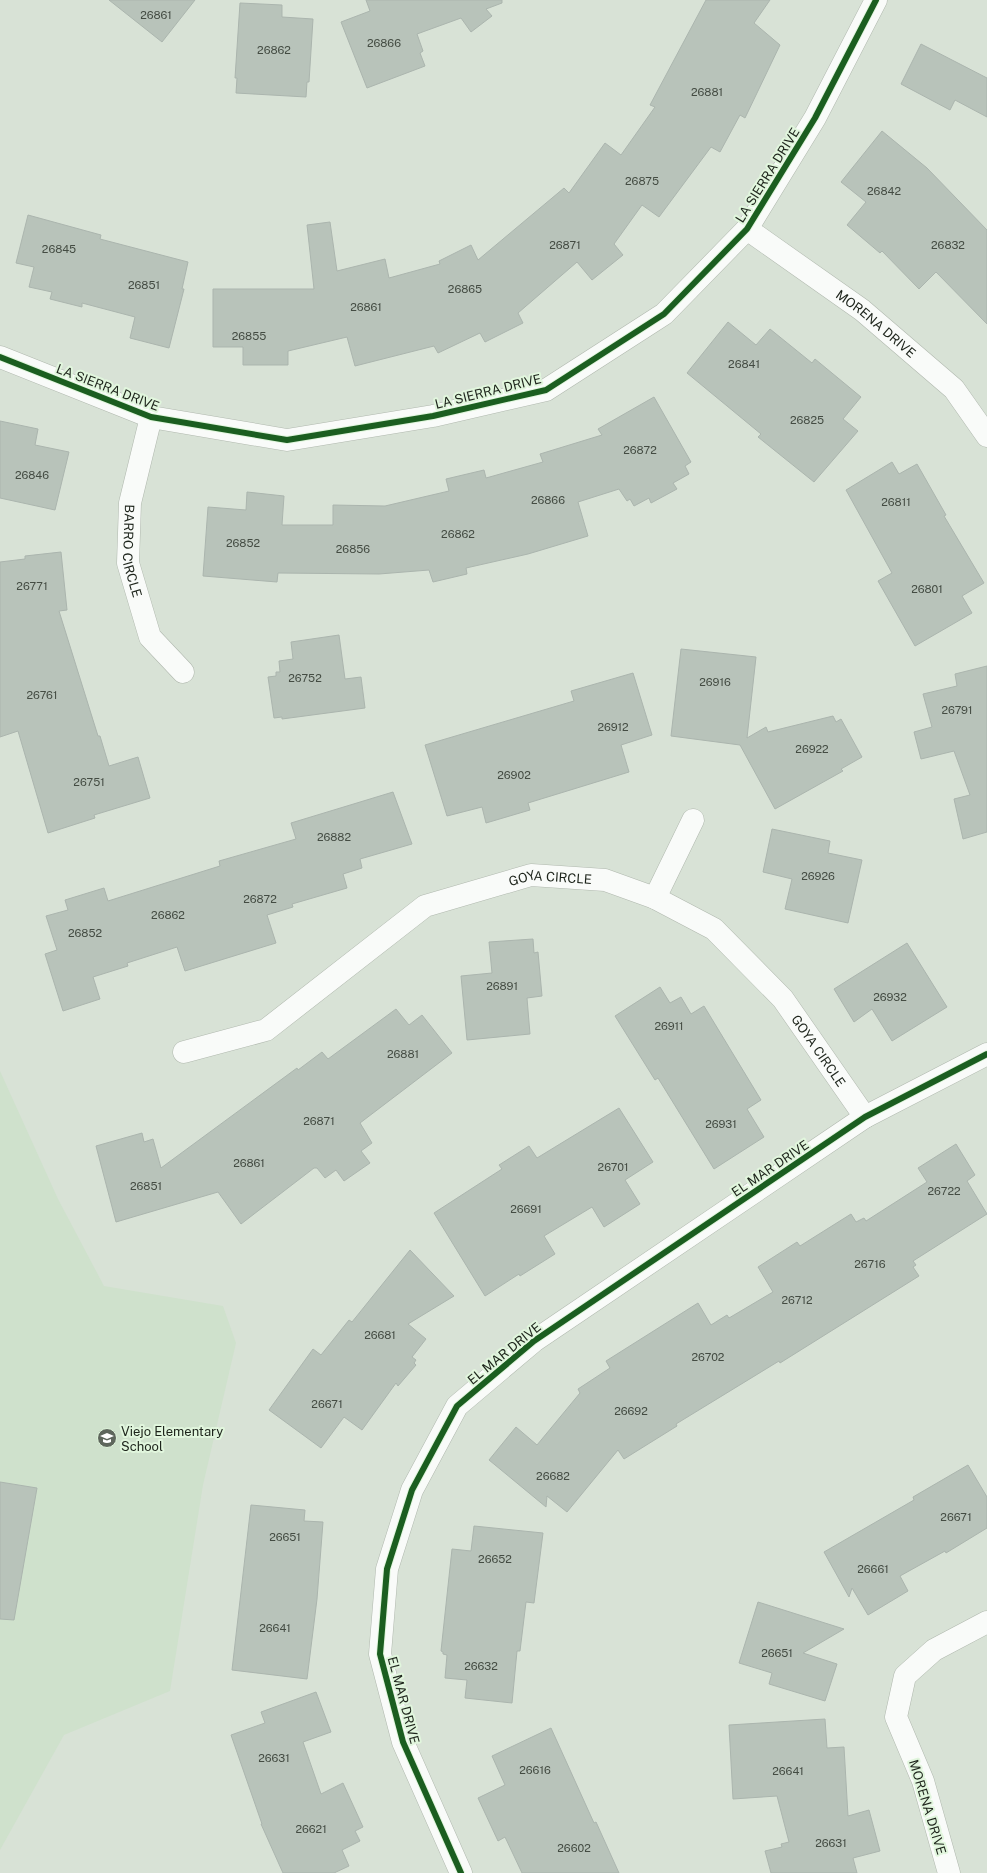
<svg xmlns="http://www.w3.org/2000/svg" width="987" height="1873" font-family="'Public Sans',sans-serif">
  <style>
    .built { fill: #cfe1cc }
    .building { fill: #b8c3ba; stroke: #abb5ae }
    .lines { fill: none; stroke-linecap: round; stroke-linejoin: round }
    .minor-casing { stroke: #b0b8ae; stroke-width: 23 }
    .minor { stroke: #f9fbf9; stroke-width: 22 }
    .cycleway-casing { stroke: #e1f6dd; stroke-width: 8 }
    .cycleway { stroke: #1b5e20; stroke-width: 6 }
    .labels { text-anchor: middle; stroke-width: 4; stroke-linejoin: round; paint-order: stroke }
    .number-label { font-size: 11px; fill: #444c43 }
    .street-label { font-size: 13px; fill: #1d241b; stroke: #e1f6dd }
    .poi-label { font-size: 13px; fill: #1d241b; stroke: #e1f6dd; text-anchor: start }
  </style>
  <rect width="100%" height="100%" fill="#d8e2d6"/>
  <path class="built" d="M 0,1071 L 58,1199 L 104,1286 L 223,1306 L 236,1343 L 203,1485 L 170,1691 L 64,1735 L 0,1850 Z"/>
  <g class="building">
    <path d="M 109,0 L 195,0 L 162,42 Z"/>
    <path d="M 366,0 L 502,0 L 502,3 L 486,9 L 492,16 L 471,32 L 461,18 L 417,34 L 423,51 L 420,53 L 425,66 L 367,88 L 341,22 L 370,11 Z"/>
    <path d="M 706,0 L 770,0 L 754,23 L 780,45 L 745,118 L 740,115 L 720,152 L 711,147 L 659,217 L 642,205 L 614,244 L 623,255 L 592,280 L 577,262 L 518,313 L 523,323 L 485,342 L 480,333 L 438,353 L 434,346 L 355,366 L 347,337 L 288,351 L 288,365 L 243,365 L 243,347 L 213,347 L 213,289 L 314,289 L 307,225 L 330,222 L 337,271 L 385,259 L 389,278 L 440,264 L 439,261 L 471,245 L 478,260 L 564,188 L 569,193 L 605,143 L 621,155 L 655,107 L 650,105 Z"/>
    <path d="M 240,3 L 282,5 L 282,17 L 313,19 L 309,82 L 307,82 L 306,97 L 236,93 L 237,78 L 235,78 Z"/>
    <path d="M 921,44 L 987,78 L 987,117 L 955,100 L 950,110 L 901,84 Z"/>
    <path d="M 882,131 L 927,168 L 987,230 L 987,324 L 936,272 L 919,289 L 882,251 L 880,253 L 847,225 L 866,202 L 841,182 Z"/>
    <path d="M 28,215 L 101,235 L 100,239 L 188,262 L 182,289 L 184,289 L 169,348 L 130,338 L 135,317 L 82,303 L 82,307 L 50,299 L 52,292 L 29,287 L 34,267 L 16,263 Z"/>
    <path d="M 728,322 L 756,345 L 770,329 L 812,363 L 815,359 L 861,397 L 843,419 L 858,431 L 814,482 L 758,437 L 761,434 L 687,373 Z"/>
    <path d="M 654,397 L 691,462 L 685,466 L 689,474 L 673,483 L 677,489 L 651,503 L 649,498 L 634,506 L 630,499 L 627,501 L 619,489 L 578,502 L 588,536 L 528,554 L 466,568 L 467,574 L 433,582 L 429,570 L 379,574 L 278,573 L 277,582 L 203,576 L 208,507 L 246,510 L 247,492 L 284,496 L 282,525 L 333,525 L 333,505 L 385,506 L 449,491 L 446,479 L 484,470 L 486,478 L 543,462 L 540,454 L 602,435 L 598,429 Z"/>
    <path d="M 0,421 L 38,429 L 35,445 L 69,452 L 55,510 L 0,498 Z"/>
    <path d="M 892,462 L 899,474 L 917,464 L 946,515 L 944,516 L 984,583 L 962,596 L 972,613 L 915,646 L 878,581 L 892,573 L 846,490 Z"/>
    <path d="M 61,552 L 67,610 L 59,611 L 98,736 L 100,736 L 109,766 L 138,757 L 150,798 L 94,815 L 95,818 L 48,833 L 18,731 L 0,737 L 0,562 L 25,559 L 25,556 Z"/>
    <path d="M 339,635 L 345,679 L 361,677 L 365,708 L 282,719 L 282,717 L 274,718 L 268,677 L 276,676 L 276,672 L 280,672 L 279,661 L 293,659 L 291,642 Z"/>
    <path d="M 681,649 L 756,657 L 747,738 L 766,727 L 768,732 L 833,716 L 836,722 L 841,719 L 862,757 L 841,769 L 843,771 L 775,809 L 740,745 L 671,736 Z"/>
    <path d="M 987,666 L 987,832 L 963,839 L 954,799 L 970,795 L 954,751 L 921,759 L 914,732 L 932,727 L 923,694 L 957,686 L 955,674 Z"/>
    <path d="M 633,673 L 652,735 L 621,745 L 629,772 L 528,803 L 530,810 L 486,823 L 482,807 L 447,816 L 425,745 L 574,701 L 571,691 Z"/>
    <path d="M 393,792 L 412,844 L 360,859 L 362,868 L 343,874 L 347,888 L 292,904 L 293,907 L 267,915 L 276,943 L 185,971 L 177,947 L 127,963 L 128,966 L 93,977 L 100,999 L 63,1011 L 45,954 L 57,950 L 46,916 L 68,910 L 65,900 L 104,888 L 108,901 L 220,866 L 219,861 L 296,839 L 291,823 Z"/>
    <path d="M 772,829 L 830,841 L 828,853 L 862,860 L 848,923 L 785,909 L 792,879 L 763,872 Z"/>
    <path d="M 533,939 L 534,953 L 538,952 L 542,996 L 527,998 L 530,1034 L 467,1040 L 461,976 L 492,973 L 489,942 Z"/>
    <path d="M 907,943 L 947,1007 L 892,1041 L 872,1009 L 854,1022 L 834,989 Z"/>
    <path d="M 660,987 L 670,1003 L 681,997 L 691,1014 L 704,1006 L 761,1100 L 747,1109 L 764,1137 L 714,1169 L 658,1078 L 655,1080 L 615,1016 Z"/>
    <path d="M 396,1009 L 409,1025 L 422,1015 L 452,1053 L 360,1123 L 372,1143 L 361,1151 L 370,1163 L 344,1181 L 336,1170 L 325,1178 L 317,1168 L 314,1168 L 241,1224 L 218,1192 L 116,1222 L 96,1146 L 142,1133 L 144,1142 L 153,1139 L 161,1168 L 297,1068 L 298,1070 L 322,1052 L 328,1059 Z"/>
    <path d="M 619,1108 L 653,1162 L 625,1180 L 640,1204 L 604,1227 L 592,1207 L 544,1236 L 555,1254 L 520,1276 L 519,1274 L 485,1296 L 434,1213 L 502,1169 L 499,1165 L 529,1146 L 537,1158 Z"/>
    <path d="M 956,1144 L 975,1175 L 967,1181 L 987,1214 L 913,1261 L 916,1265 L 913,1267 L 919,1276 L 780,1363 L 779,1361 L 676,1424 L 677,1426 L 624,1459 L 618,1450 L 567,1512 L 547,1496 L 546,1507 L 489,1460 L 516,1427 L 537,1445 L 580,1393 L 578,1389 L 610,1368 L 606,1361 L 698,1303 L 711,1325 L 727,1315 L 729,1318 L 773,1292 L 758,1267 L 797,1242 L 800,1246 L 851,1214 L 856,1222 L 864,1218 L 866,1221 L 927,1182 L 918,1168 Z"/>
    <path d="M 410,1250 L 454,1296 L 408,1324 L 426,1339 L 412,1357 L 416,1360 L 414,1363 L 416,1365 L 398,1386 L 396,1383 L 362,1430 L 344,1417 L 321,1448 L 269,1410 L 313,1349 L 321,1355 L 349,1320 L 352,1322 Z"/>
    <path d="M 968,1465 L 987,1497 L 987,1528 L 946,1553 L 945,1551 L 900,1576 L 908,1591 L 868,1615 L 852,1588 L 849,1597 L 824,1552 L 914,1500 L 913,1497 Z"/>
    <path d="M 0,1482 L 37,1488 L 14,1620 L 0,1619 Z"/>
    <path d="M 251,1505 L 305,1510 L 304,1521 L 323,1522 L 317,1599 L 307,1679 L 232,1670 Z"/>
    <path d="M 474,1526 L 543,1533 L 534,1603 L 526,1602 L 520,1651 L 517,1651 L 512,1703 L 465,1698 L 467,1680 L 445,1678 L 447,1655 L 443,1654 L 443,1652 L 441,1651 L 452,1549 L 471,1551 Z"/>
    <path d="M 758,1602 L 844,1629 L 803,1653 L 837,1664 L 825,1701 L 769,1684 L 772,1673 L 739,1663 Z"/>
    <path d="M 316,1692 L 331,1732 L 303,1742 L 321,1794 L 343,1783 L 363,1827 L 355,1831 L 360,1841 L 342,1850 L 349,1866 L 334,1873 L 283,1873 L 261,1824 L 262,1824 L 231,1735 L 265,1723 L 261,1712 Z"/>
    <path d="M 825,1719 L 827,1748 L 844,1747 L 848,1816 L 869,1810 L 880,1851 L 853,1858 L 857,1873 L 771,1873 L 765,1851 L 782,1847 L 781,1844 L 789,1842 L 777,1796 L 733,1799 L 729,1725 Z"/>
    <path d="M 551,1728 L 594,1823 L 596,1822 L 619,1873 L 522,1873 L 505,1837 L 498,1841 L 478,1798 L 505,1785 L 492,1756 Z"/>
  </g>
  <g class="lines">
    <g class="minor-casing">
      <g id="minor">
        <path id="s1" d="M 747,229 L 862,310 L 954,389 L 987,436"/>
        <path d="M 0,357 L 151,417 L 287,440 L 433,416 L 546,390 L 664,314 L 747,229 L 815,118 L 876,0"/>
        <path id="s2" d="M 151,417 L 130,503 L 128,563 L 150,637 L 183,672"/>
        <path d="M 655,898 L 693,820"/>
        <path id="s3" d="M 184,1052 L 266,1030 L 425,906 L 531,875 L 605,880 L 655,898 L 714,929 L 783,999 L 865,1117"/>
        <path d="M 461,1873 L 403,1742 L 380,1654 L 387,1569 L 412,1490 L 457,1406 L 534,1341 L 865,1117 L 987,1054"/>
        <path d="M 949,1873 L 923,1781 L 896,1717 L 905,1676 L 934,1650 L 987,1622"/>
      </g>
    </g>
    <use href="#minor" class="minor"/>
    <g class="cycleway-casing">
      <g id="cycleway">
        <path d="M 0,357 L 151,417 L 287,440 L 433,416 L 546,390 L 664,314 L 747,229 L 815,118 L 876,0"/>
        <path d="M 461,1873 L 403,1742 L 380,1654 L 387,1569 L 412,1490 L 457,1406 L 534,1341 L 865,1117 L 987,1054"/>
      </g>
    </g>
    <use href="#cycleway" class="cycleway"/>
  </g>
  <defs>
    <g id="school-disc" transform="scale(1)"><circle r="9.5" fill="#5e665c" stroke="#e1f6dd"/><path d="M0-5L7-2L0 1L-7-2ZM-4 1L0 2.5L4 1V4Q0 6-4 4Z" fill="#fff"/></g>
  </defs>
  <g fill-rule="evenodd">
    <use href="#school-disc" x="107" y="1438"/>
  </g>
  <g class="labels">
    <g class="number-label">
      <text x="156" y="19">26861</text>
      <text x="384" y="47">26866</text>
      <text x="274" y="54">26862</text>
      <text x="707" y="96">26881</text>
      <text x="642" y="185">26875</text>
      <text x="884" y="195">26842</text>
      <text x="565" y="249">26871</text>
      <text x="948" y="249">26832</text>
      <text x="59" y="253">26845</text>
      <text x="144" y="289">26851</text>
      <text x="465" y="293">26865</text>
      <text x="366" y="311">26861</text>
      <text x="249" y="340">26855</text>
      <text x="744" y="368">26841</text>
      <text x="807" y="424">26825</text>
      <text x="640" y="454">26872</text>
      <text x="32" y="479">26846</text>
      <text x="548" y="504">26866</text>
      <text x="896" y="506">26811</text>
      <text x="458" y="538">26862</text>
      <text x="243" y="547">26852</text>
      <text x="353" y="553">26856</text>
      <text x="32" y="590">26771</text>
      <text x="927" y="593">26801</text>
      <text x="305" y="682">26752</text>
      <text x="715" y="686">26916</text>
      <text x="42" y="699">26761</text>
      <text x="957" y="714">26791</text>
      <text x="613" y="731">26912</text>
      <text x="812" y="753">26922</text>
      <text x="514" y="779">26902</text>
      <text x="89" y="786">26751</text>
      <text x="334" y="841">26882</text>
      <text x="818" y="880">26926</text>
      <text x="260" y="903">26872</text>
      <text x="168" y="919">26862</text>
      <text x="85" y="937">26852</text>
      <text x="502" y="990">26891</text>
      <text x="890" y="1001">26932</text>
      <text x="669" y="1030">26911</text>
      <text x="403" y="1058">26881</text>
      <text x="319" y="1125">26871</text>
      <text x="721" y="1128">26931</text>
      <text x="249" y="1167">26861</text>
      <text x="613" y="1171">26701</text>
      <text x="146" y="1190">26851</text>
      <text x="944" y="1195">26722</text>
      <text x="526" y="1213">26691</text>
      <text x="870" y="1268">26716</text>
      <text x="797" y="1304">26712</text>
      <text x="380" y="1339">26681</text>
      <text x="708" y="1361">26702</text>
      <text x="327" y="1408">26671</text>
      <text x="631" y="1415">26692</text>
      <text x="553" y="1480">26682</text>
      <text x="956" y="1521">26671</text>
      <text x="285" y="1541">26651</text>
      <text x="495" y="1563">26652</text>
      <text x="873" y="1573">26661</text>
      <text x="275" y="1632">26641</text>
      <text x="777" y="1657">26651</text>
      <text x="481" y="1670">26632</text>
      <text x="274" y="1762">26631</text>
      <text x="535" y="1774">26616</text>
      <text x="788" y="1775">26641</text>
      <text x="311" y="1833">26621</text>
      <text x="831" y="1847">26631</text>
      <text x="574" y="1852">26602</text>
    </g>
    <g class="street-label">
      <text transform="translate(767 175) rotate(-58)" y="5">LA SIERRA DRIVE</text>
      <text dy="5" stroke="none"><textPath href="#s1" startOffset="160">MORENA DRIVE</textPath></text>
      <text transform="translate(108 387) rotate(21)" y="5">LA SIERRA DRIVE</text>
      <text transform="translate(488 391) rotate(-14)" y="5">LA SIERRA DRIVE</text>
      <text dy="5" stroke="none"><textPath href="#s2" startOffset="137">BARRO CIRCLE</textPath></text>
      <text dy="5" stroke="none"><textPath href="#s3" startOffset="416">GOYA CIRCLE</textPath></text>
      <text dy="5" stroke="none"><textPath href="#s3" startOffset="752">GOYA CIRCLE</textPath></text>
      <text transform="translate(770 1168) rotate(-34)" y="5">EL MAR DRIVE</text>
      <text transform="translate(504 1353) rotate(-39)" y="5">EL MAR DRIVE</text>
      <text transform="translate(404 1700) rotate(75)" y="5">EL MAR DRIVE</text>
      <text transform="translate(928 1807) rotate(73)" y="5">MORENA DRIVE</text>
    </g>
    <g class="poi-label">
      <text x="121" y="1436">Viejo Elementary<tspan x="121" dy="15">School</tspan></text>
    </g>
  </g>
</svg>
